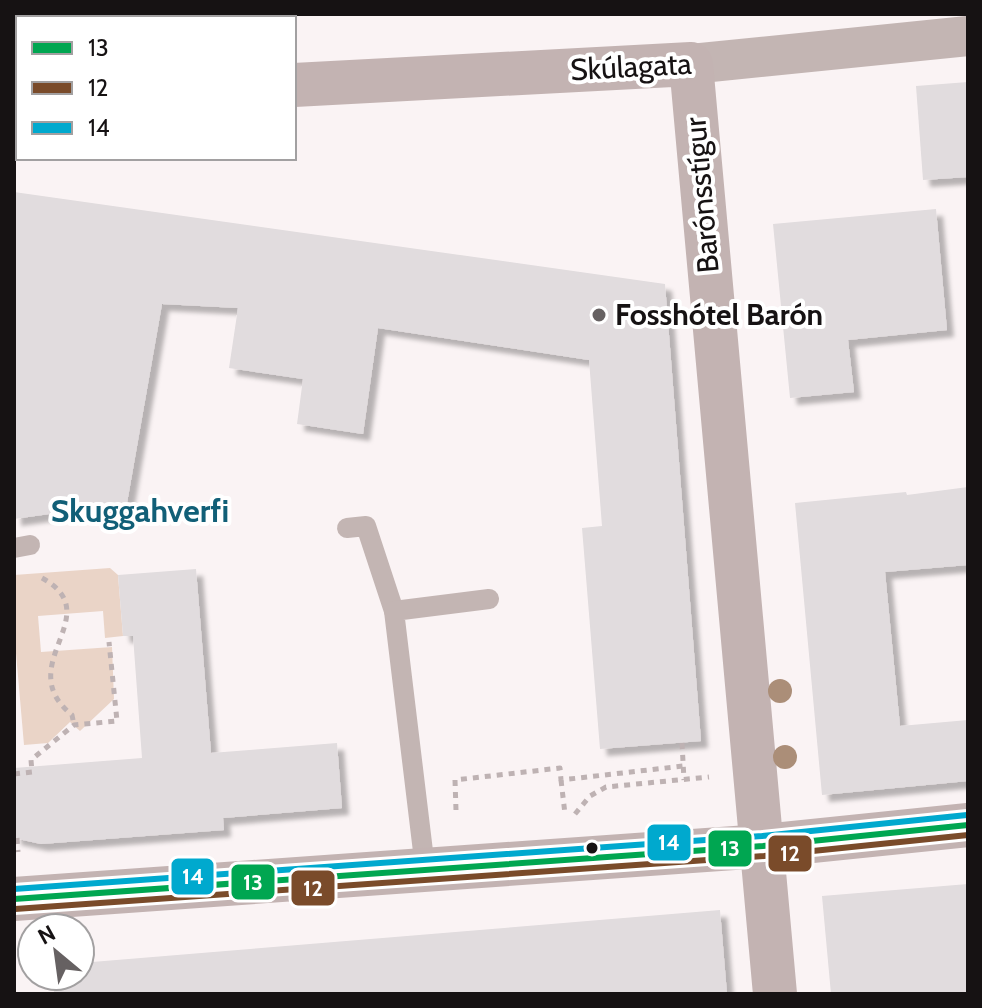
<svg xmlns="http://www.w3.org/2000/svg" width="982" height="1008" font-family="Cabin,sans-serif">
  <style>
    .green { fill: #ead4c7 }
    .building { fill: #e1dcde; filter: url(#shadow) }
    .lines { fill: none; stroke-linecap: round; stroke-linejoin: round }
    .path { stroke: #beb2b3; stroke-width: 5; stroke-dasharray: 6 6; stroke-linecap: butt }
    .lane { stroke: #c3b5b3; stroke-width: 20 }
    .street { stroke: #c3b5b3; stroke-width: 40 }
    .secondary { stroke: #c3b3b2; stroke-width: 44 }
    .bus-1-casing { stroke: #fff; stroke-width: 12 }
    .bus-2-casing { stroke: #fff; stroke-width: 12 }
    .bus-3-casing { stroke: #fff; stroke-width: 12 }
    .bus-1 { stroke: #00a651; stroke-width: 6 }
    .bus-2 { stroke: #7a4b2a; stroke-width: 6 }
    .bus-3 { stroke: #00a9ce; stroke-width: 6 }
    .tree { fill: #ab8e78 }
    .poi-dot { fill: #666162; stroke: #fff; stroke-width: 3 }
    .bus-dot { fill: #161213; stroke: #fff; stroke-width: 3 }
    .labels { text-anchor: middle; stroke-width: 8; stroke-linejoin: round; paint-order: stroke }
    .street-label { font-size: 30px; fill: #161213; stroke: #fff }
    .poi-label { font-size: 30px; font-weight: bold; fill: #161213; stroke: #fff; text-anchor: start }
    .neighbourhood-label { font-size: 32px; font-weight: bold; fill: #115f77; stroke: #fff }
    .line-badge { stroke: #fff; stroke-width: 3 }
    .badge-label { font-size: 22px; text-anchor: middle; font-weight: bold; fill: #fff }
  </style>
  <defs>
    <filter id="shadow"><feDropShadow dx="7" dy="7" stdDeviation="2" flood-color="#0004"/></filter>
  </defs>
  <rect width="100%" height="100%" fill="#faf3f4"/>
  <path class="green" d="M 110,568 L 118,575 L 123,636 L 105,638 L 103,611 L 38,616 L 41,652 L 112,647 L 114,699 L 80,731 L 70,722 L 48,743 L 24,745 L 14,630 L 14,575 Z"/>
  <g class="building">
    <path d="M 968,82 L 968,177 L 923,180 L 916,86 Z"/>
    <path d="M 14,192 L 665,284 L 701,741 L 600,749 L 582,528 L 602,526 L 589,360 L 378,328 L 363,434 L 297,424 L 303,379 L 229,368 L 238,308 L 162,304 L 127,503 L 14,519 Z"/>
    <path d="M 936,209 L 947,330 L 848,340 L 854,392 L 790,398 L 773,224 Z"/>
    <path d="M 968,487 L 968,565 L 885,572 L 900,726 L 968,720 L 968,781 L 822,795 L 795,503 L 906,492 L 907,495 Z"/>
    <path d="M 196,569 L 211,753 L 337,743 L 342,808 L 223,818 L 224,830 L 41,844 L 14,838 L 14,768 L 142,758 L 133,636 L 123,636 L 118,575 Z"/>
    <path d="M 968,884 L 968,994 L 831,994 L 822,896 Z"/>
    <path d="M 720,910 L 727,994 L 54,994 L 53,976 L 80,976 L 80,963 Z"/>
  </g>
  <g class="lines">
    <g class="path">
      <path d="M 219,14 L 220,18"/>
      <path d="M 42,578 C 110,615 10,665 72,715 L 74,725"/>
      <path d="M 682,743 L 684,780"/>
      <path d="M 14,774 L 32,772 L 31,760 L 74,725 L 117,721 L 109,642"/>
      <path d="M 561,780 L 565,814"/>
      <path d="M 456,810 L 455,780 L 560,768 L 561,780 L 683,766"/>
      <path d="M 575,814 L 590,796 L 606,787 L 709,777"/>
      <path d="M 17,838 L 18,852"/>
    </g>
    <g class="lane">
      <path d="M 83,14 L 83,18"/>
      <path d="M 347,528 L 366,526 L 394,611"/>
      <path d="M 14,548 L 30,545"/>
      <path d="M 425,868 L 394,611 L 489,599"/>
    </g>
    <path class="street" d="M 691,64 L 968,36"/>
    <g class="secondary">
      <path d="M 14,85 L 18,85"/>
      <path d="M 294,85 L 691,64 L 775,994"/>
      <path d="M 14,899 L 763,846 L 968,825"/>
    </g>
    <g class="bus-1-casing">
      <path id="bus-1" d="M 14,899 L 763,846 L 968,825"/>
    </g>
    <g class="bus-2-casing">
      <path id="bus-2" d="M 15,909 L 764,856 L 968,835"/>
    </g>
    <g class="bus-3-casing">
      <path id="bus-3" d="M 14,889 L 762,836 L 967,815"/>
    </g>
    <use href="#bus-1" class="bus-1"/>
    <use href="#bus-2" class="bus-2"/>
    <use href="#bus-3" class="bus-3"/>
  </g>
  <g class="tree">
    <circle cx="780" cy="691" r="12"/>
    <circle cx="785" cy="757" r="12"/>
  </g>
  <circle class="poi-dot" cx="599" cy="315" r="8"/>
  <circle class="bus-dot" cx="592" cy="848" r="7"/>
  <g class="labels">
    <g class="street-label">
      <text transform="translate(631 67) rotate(-3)" y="10">Skúlagata</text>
      <text transform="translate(702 195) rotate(-95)" y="10">Barónsstígur</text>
    </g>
    <g class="poi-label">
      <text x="615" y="325">Fosshótel Barón</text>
    </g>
    <g class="neighbourhood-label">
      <text x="140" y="522">Skuggahverfi</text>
    </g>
  </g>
  <g class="line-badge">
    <rect x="646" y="823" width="46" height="39" rx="8" fill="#00a9ce"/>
    <rect x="707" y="829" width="46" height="39" rx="8" fill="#00a651"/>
    <rect x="767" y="834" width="46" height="39" rx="8" fill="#7a4b2a"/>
    <rect x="170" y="857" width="45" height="39" rx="8" fill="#00a9ce"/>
    <rect x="230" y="863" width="46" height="38" rx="8" fill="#00a651"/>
    <rect x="290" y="869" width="46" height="38" rx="8" fill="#7a4b2a"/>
  </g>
  <g class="badge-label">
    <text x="669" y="850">14</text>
    <text x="730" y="856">13</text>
    <text x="790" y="861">12</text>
    <text x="193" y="884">14</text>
    <text x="253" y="890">13</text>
    <text x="313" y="896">12</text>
  </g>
  <rect width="982" height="1008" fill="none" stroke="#161213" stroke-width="32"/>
  <rect x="16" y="16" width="280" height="144" fill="#ffffff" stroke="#a2a0a1" stroke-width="2"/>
  <rect x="32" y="42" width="40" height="12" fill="#00a651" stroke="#a2a0a1" stroke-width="2"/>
  <text x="88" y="56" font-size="24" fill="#161213">13</text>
  <rect x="32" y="82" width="40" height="12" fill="#7a4b2a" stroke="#a2a0a1" stroke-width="2"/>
  <text x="88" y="96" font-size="24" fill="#161213">12</text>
  <rect x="32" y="122" width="40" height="12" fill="#00a9ce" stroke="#a2a0a1" stroke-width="2"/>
  <text x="88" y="136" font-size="24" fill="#161213">14</text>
  <g transform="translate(56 952) rotate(331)"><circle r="38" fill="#ffffff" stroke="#a2a0a1" stroke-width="2"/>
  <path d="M0-6L14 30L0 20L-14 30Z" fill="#666162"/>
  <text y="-12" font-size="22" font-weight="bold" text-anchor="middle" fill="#161213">N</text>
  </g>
</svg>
